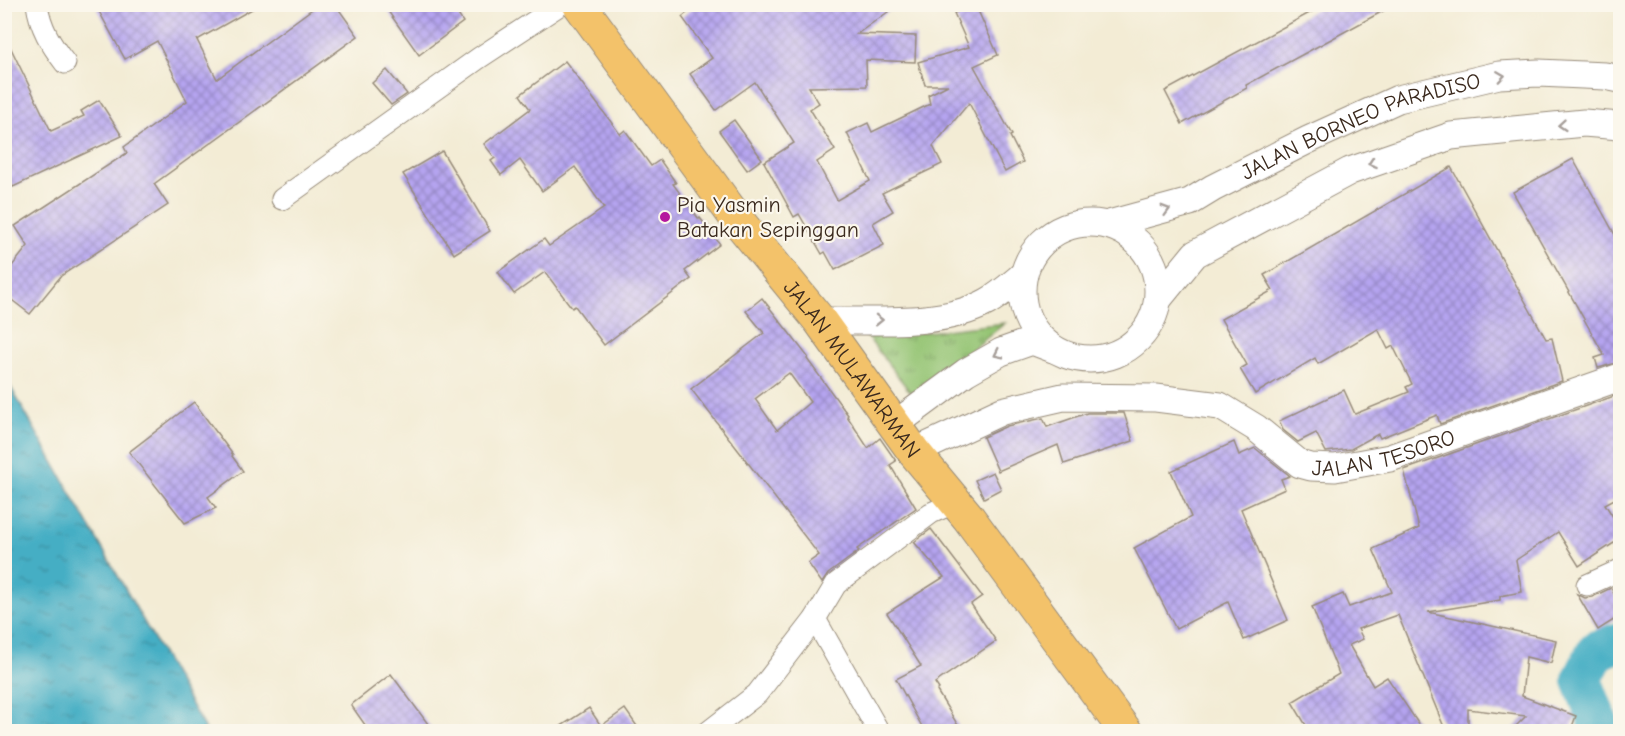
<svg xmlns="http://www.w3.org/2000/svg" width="1625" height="736" font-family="'Comic Neue',sans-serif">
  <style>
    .park { fill: url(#park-tufts); stroke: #687748; stroke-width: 1.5 }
    .water { fill: url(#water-ripples); stroke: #406c71; stroke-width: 1.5 }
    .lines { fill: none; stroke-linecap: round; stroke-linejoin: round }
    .river { stroke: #45aec4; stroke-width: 40 }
    .building { fill: url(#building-cross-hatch); fill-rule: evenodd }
    .minor-casing { stroke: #978b7a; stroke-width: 23 }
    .tertiary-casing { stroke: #978b7a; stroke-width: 29 }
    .trunk-casing { stroke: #978b7a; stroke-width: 35 }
    .minor { stroke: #fff; stroke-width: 21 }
    .tertiary { stroke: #fff; stroke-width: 27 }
    .trunk { stroke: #f3c26a; stroke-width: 33 }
    .oneway { stroke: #a79f9a }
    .poi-dot { fill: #b5179e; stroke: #fbf7ec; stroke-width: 2 }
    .labels { text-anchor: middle; stroke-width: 4.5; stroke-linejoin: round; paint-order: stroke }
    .street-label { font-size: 22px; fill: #3b2a1e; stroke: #fbf7ec }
    .poi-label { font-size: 22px; fill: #3b2a1e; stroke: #fbf7ec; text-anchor: start }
  </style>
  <defs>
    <pattern id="park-tufts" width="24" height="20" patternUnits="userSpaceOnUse" patternTransform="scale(1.5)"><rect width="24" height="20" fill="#94c473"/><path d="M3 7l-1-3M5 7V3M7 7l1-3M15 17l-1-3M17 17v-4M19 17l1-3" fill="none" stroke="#7a9f5e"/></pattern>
    <pattern id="water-ripples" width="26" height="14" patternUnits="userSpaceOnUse" patternTransform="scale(1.5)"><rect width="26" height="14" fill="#45aec4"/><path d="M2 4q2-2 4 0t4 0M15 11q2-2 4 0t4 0" fill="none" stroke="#3b8e9f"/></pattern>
    <pattern id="building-cross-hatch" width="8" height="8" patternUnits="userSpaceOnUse" patternTransform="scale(1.5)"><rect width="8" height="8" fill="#b5a4f0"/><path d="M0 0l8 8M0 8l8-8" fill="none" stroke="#9486c2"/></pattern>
  </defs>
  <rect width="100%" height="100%" fill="#fbf7ec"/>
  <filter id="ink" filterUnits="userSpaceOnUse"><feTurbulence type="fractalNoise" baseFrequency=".0167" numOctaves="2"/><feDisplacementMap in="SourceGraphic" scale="12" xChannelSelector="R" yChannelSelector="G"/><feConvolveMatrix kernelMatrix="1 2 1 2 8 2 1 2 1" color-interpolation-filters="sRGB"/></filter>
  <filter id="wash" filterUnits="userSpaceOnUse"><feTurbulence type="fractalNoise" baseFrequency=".008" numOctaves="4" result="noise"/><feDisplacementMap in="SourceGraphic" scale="24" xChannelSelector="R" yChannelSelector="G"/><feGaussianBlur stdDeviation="1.35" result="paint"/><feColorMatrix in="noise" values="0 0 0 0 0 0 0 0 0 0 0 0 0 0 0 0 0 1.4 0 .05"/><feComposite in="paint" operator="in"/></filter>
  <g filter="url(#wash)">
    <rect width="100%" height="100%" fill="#f3ecd5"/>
    <path class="park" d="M 1005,323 L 914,397 L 865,334 L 919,333 Z"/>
    <path class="water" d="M 5,377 L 206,731 L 5,731 Z"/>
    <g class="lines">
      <path class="river" d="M 1599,732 L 1599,724 L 1582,680 L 1597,650 L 1620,642"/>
    </g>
    <g id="blocks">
      <g class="building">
        <path d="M 95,4 L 261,4 L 197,40 L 217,79 L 319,4 L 335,4 L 358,36 L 154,184 L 168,205 L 61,276 L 30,314 L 4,294 L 4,276 L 28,246 L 15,226 L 127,153 L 124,147 L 187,101 L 157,41 L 125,59 Z"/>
        <path d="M 383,4 L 451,4 L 463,22 L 419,55 Z"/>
        <path d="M 698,4 L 899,4 L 857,34 L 916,36 L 915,62 L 866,60 L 867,86 L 809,87 L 819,103 L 810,109 L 835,150 L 817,162 L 837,200 L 870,181 L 847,133 L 868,123 L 872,132 L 930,104 L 928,95 L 948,85 L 925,85 L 918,62 L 969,47 L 954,13 L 975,4 L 998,55 L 974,66 L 1012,135 L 1010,136 L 1023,162 L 1005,172 L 969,103 L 933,146 L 942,164 L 882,193 L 893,211 L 873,223 L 884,245 L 835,270 L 825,252 L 822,254 L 799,214 L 794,217 L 764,162 L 794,143 L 755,82 L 716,110 L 690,74 L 712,58 L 682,17 Z"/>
        <path d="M 1326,4 L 1396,4 L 1246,85 L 1247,88 L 1182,124 L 1165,91 Z"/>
        <path d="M 4,34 L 51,131 L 84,116 L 81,111 L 99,100 L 122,136 L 13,187 L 4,169 Z"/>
        <path d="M 565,61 L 620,134 L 625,130 L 651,166 L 660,160 L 676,183 L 673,184 L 699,219 L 700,218 L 720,244 L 685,271 L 691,279 L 604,345 L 575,306 L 572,308 L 545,272 L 514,294 L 498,272 L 544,239 L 549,246 L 604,208 L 575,167 L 542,191 L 520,160 L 501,175 L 491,161 L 495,158 L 484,144 L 530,109 L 520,95 Z"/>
        <path d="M 387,70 L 407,94 L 391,105 L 372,83 Z"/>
        <path d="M 734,120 L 762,159 L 747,170 L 719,131 Z"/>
        <path d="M 442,151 L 490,231 L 454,254 L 403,174 Z"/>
        <path d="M 1573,159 L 1620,244 L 1620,362 L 1598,368 L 1595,358 L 1604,355 L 1513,192 Z"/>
        <path d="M 1451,167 L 1546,339 L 1552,338 L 1562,381 L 1440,424 L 1437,415 L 1380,438 L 1378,434 L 1351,449 L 1326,452 L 1316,433 L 1298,442 L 1283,430 L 1279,421 L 1344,390 L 1355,414 L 1409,392 L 1406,387 L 1412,384 L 1393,346 L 1388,349 L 1378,329 L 1318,364 L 1315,358 L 1255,394 L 1240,369 L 1247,365 L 1221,319 L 1273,290 L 1264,275 Z"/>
        <path d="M 762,298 L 808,357 L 807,359 L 848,415 L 847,416 L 868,448 L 880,438 L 896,461 L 890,465 L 916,508 L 857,549 L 859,551 L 828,574 L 822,583 L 808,563 L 819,555 L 691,389 L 764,333 L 746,311 ZM 789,373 L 810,402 L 777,430 L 755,399 Z"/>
        <path d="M 1620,394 L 1620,496 L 1605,504 L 1620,528 L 1620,539 L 1579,566 L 1558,532 L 1516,560 L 1522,592 L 1500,596 L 1500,600 L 1428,612 L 1556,640 L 1551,663 L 1526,657 L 1522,696 L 1576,716 L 1570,732 L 1510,732 L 1526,716 L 1468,709 L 1468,728 L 1444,727 L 1398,615 L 1358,629 L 1363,639 L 1349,645 L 1373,686 L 1387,677 L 1424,732 L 1310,732 L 1292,702 L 1339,674 L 1312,607 L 1343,594 L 1349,607 L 1392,592 L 1373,549 L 1419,528 L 1404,470 Z"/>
        <path d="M 194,402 L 233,455 L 232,456 L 243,471 L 208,497 L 216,508 L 185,523 L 129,452 Z"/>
        <path d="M 1087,413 L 1124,413 L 1133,441 L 1064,464 L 1058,445 L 998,471 L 983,437 L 1007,426 L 1043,418 L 1047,427 Z"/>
        <path d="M 1234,442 L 1239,455 L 1255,448 L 1290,476 L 1281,479 L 1285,489 L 1241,509 L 1288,620 L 1244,640 L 1228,602 L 1176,629 L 1134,548 L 1191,517 L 1171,471 Z"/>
        <path d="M 993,472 L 1001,489 L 984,498 L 975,480 Z"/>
        <path d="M 931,529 L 982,596 L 971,604 L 996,641 L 935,683 L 939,689 L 937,691 L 962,732 L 925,732 L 896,679 L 921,666 L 887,613 L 944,577 L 914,542 Z"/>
        <path d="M 1611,588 L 1620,605 L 1620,616 L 1598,630 L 1577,594 L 1585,598 L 1592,597 Z"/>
        <path d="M 391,674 L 434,732 L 370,732 L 351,705 Z"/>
        <path d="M 589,708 L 601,726 L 625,709 L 641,732 L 552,732 Z"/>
      </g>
    </g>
  </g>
  <g filter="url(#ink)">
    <use href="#blocks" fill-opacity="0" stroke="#978b7a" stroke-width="1.5"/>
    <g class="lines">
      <g class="minor-casing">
        <g id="minor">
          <path d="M 37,4 C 40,27 51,45 65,63"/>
          <path d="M 282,199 L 479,58 L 561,4"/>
          <path d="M 1587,585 L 1620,570"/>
          <path d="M 815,619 L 879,732"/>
          <path d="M 708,732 L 757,694 L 815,619 L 836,584 L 931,513 L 956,502"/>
        </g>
      </g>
      <g class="tertiary-casing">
        <g id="tertiary">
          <circle cx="1090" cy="291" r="68"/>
          <path id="s1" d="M 1109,224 L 1190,202 L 1213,188 L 1308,140 L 1398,99 L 1499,75 L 1539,73 L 1605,76 L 1620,79"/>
          <path d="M 1159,298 L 1195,254 L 1350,171 L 1451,136 L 1584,123 L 1620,126"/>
          <path d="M 820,321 C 871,320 941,327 987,302 C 1000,295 1012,284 1024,274"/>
          <path d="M 894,425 L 966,372 L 1001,352 L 1032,341 L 1053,349"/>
          <path id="s2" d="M 914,452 L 1002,411 L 1063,397 L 1156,398 L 1220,406 L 1256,428 L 1300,464 L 1311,467 L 1335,468 L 1390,458 L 1620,377"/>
        </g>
      </g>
      <g class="trunk-casing">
        <g id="trunk">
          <path id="s3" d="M 579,4 L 739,222 L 820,321 L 914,452 L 968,517 L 1126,732"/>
        </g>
      </g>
      <use href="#minor" class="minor"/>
      <use href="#tertiary" class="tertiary"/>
      <use href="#trunk" class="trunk"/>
    </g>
    <defs><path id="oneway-chevron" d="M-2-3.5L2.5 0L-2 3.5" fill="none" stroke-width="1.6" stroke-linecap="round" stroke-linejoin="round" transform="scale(1.5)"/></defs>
    <g class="oneway">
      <use href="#oneway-chevron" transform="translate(1501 76) rotate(-8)"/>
      <use href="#oneway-chevron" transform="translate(1562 125) rotate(175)"/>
      <use href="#oneway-chevron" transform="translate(1372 163) rotate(161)"/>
      <use href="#oneway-chevron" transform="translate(1166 210) rotate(-16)"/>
      <use href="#oneway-chevron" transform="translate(879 320) rotate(-1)"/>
      <use href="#oneway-chevron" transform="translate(998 354) rotate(154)"/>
    </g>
  </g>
  <circle class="poi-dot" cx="665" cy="217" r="6"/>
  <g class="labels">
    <g class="street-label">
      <text dy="8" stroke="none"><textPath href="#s1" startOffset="272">JALAN BORNEO PARADISO</textPath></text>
      <text dy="8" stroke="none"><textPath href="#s3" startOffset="456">JALAN MULAWARMAN</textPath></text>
      <text dy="8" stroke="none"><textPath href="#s2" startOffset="502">JALAN TESORO</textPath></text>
    </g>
    <g class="poi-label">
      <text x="677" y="212">Pia Yasmin<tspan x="677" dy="25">Batakan Sepinggan</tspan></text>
    </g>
  </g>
  <rect width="1625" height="736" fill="none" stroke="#fbf7ec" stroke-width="24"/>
</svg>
